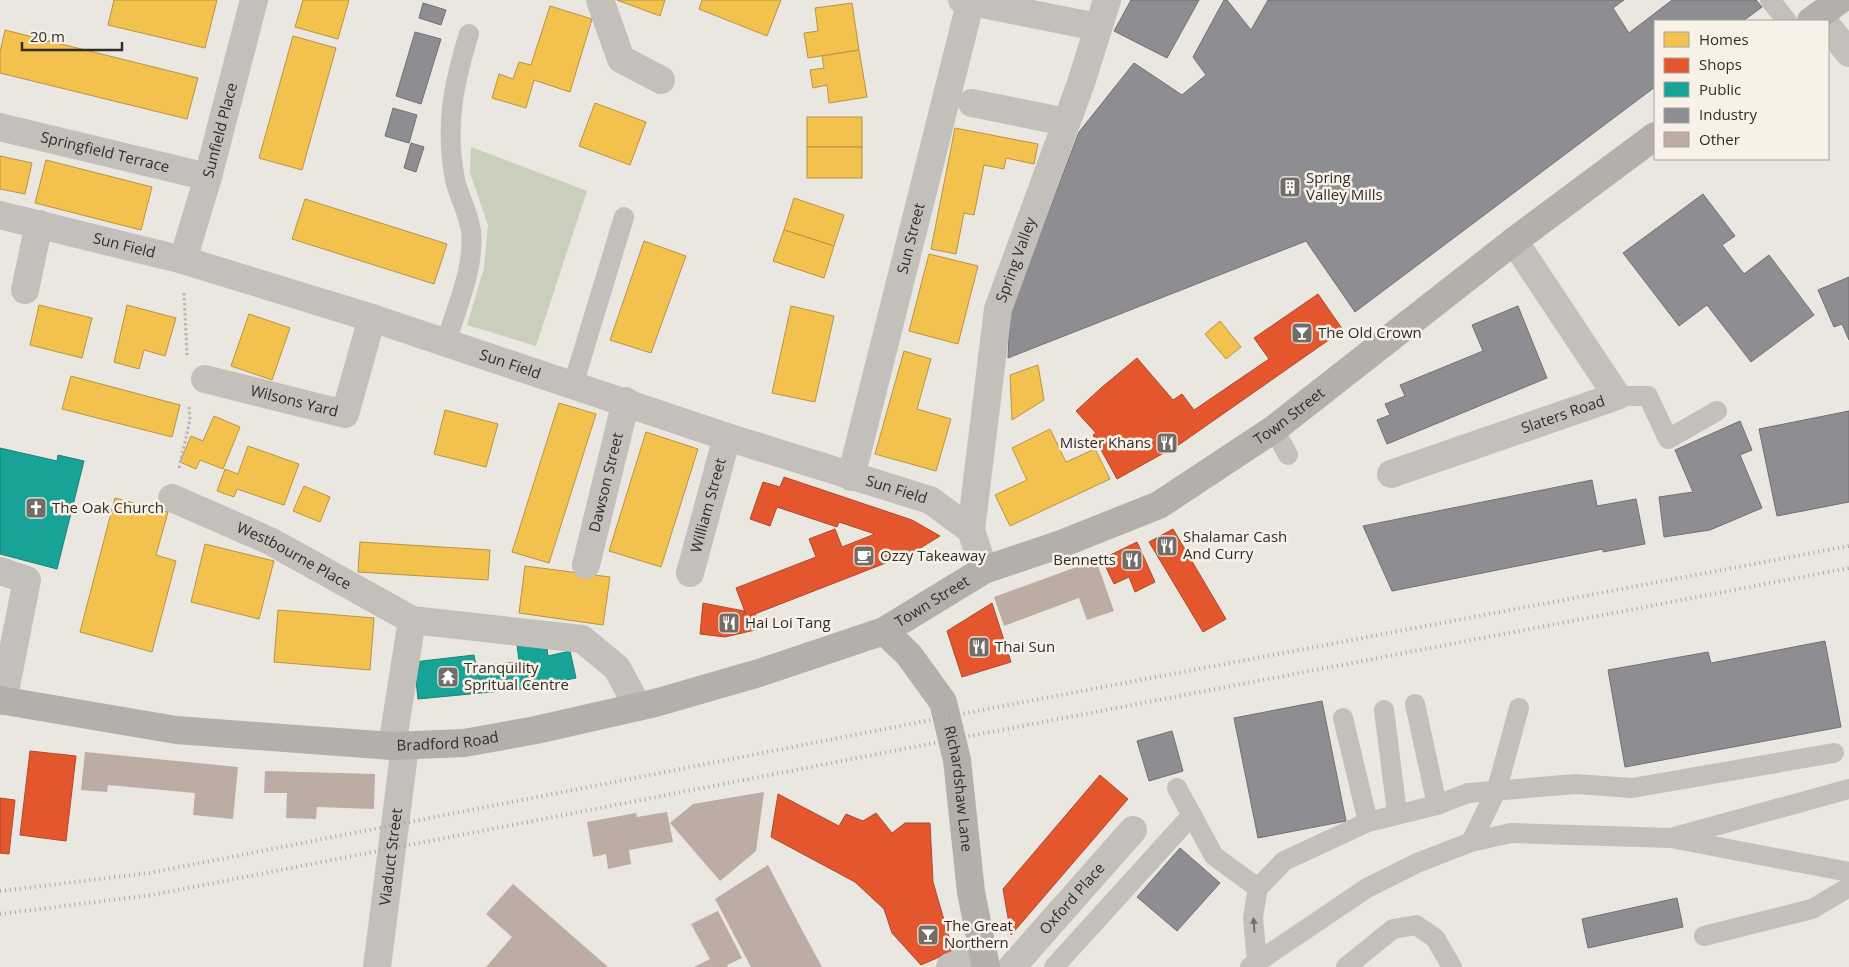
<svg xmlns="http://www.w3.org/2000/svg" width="1849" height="967" font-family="'Open Sans',sans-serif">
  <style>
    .green { fill: #cacebc }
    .homes { fill: #f2c14e; stroke: #b99443 }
    .shops { fill: #e4572e; stroke: #af4a2c }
    .public { fill: #17a398; stroke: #1f7f76 }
    .industry { fill: #8d8d92; stroke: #727072 }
    .building { fill: #bcaca4 }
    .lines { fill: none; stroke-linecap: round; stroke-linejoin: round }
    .path { stroke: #bcb7b2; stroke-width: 3; stroke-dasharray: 2.5 2.5; stroke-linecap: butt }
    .lane { stroke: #c3bfba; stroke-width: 20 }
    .street { stroke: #c3bfba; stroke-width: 28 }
    .secondary { stroke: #b4afaa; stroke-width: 28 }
    .rail { stroke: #aba7a4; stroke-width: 4; stroke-dasharray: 1 4; stroke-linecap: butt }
    .oneway { fill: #746e6a }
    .labels { text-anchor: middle; stroke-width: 5; stroke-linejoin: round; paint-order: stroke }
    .street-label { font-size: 15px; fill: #332c28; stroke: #f7f1e8 }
    .poi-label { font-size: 15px; fill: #332c28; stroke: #f7f1e8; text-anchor: start }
  </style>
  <rect width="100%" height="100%" fill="#eae6e0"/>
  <path class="green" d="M 471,147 L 587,191 L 536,346 L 467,325 L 484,268 L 488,225 L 470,173 Z"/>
  <g class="homes">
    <path d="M 114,0 L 217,0 L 205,48 L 108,25 Z"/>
    <path d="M 303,0 L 349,0 L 338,39 L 295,27 Z"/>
    <path d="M 617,0 L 665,0 L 660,16 Z"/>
    <path d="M 702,0 L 781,0 L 767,36 L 699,9 Z"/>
    <path d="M 852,3 L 859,50 L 808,58 L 804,33 L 818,31 L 815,8 Z"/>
    <path d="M 550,6 L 592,19 L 570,92 L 534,80 L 526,108 L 492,98 L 499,74 L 513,79 L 519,62 L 531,65 Z"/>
    <path d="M 5,30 L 198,78 L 187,119 L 0,73 L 0,52 Z"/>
    <path d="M 293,36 L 336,48 L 302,170 L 259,158 Z"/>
    <path d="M 859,50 L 867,97 L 829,103 L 827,85 L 813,88 L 810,70 L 824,68 L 822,56 Z"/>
    <path d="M 595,103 L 646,122 L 630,165 L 579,146 Z"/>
    <rect x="807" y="117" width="55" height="30"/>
    <path d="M 955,128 L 1038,144 L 1034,164 L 1006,158 L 1004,169 L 984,165 L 974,215 L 964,213 L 956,254 L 931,249 Z"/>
    <rect x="807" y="147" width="55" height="31"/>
    <path d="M 0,156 L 32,163 L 25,194 L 0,189 Z"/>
    <path d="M 46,160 L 152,187 L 141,230 L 35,203 Z"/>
    <path d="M 794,198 L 844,215 L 834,246 L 784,230 Z"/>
    <path d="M 305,199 L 447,244 L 434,284 L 292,239 Z"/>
    <path d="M 784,230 L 834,246 L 824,278 L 773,261 Z"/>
    <path d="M 644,241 L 686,256 L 651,353 L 610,340 Z"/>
    <path d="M 929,254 L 978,266 L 958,344 L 909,331 Z"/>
    <path d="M 39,305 L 92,318 L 82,358 L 30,345 Z"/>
    <path d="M 127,305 L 176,318 L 165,356 L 144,350 L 139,369 L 114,362 Z"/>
    <path d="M 791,306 L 834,316 L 815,402 L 772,393 Z"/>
    <path d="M 249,314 L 290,328 L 272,380 L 231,366 Z"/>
    <path d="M 1220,321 L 1241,347 L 1226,359 L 1205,334 Z"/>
    <path d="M 904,351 L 931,359 L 917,409 L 951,419 L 936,471 L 875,454 Z"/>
    <path d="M 1038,365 L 1044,400 L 1012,420 L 1010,375 Z"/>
    <path d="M 71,376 L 180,405 L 172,437 L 62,409 Z"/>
    <path d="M 559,403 L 596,414 L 549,563 L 512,552 Z"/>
    <path d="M 445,410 L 498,424 L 486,467 L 434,454 Z"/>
    <path d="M 214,416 L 240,427 L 223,469 L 200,460 L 196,469 L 180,462 L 191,436 L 203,441 Z"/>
    <path d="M 1050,429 L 1066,462 L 1095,449 L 1110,479 L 1010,526 L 995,495 L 1027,480 L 1012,448 Z"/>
    <path d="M 646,432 L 698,449 L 661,567 L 609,551 Z"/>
    <path d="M 248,446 L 299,464 L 284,505 L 237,489 L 234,497 L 217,491 L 225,469 L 238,474 Z"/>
    <path d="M 304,486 L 330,497 L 320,522 L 293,511 Z"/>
    <path d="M 115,498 L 168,512 L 156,555 L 176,561 L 152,652 L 80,632 Z"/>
    <path d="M 360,542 L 490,550 L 488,580 L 358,572 Z"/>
    <path d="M 205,544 L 274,561 L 259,619 L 191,602 Z"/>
    <path d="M 525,566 L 610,577 L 603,625 L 519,613 Z"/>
    <path d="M 278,610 L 374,618 L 370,670 L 274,662 Z"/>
  </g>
  <g class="shops">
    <path d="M 1318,294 L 1343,330 L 1180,444 L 1117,479 L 1093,435 L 1096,433 L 1076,411 L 1101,388 L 1137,358 L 1173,400 L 1182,394 L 1194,410 L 1269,359 L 1254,338 Z"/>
    <path d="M 784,477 L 912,520 L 940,536 L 914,552 L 747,617 L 736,588 L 816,557 L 809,539 L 835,529 L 842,547 L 875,534 L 839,522 L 837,527 L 777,507 L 770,526 L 750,519 L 763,482 L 780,487 Z"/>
    <path d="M 1173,529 L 1226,619 L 1203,632 L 1149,542 Z"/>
    <path d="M 1137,542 L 1155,582 L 1135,592 L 1129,577 L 1114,584 L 1102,559 Z"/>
    <path d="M 703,603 L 744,611 L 747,617 L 755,614 L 759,629 L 725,637 L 700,634 Z"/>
    <path d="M 992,603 L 1011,662 L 962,677 L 947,631 Z"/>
    <path d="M 30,751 L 76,756 L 66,841 L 20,835 Z"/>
    <path d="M 1100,775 L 1128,799 L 1011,935 L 1003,889 Z"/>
    <path d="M 778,794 L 839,826 L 846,814 L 863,821 L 876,813 L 892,833 L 905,823 L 930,823 L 933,882 L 953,951 L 921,965 L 892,933 L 884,909 L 855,882 L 771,837 Z"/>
    <path d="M 0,798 L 15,800 L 9,854 L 0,853 Z"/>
  </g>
  <g class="public">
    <path d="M 0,448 L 57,461 L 58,455 L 84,461 L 57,569 L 0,554 Z"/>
    <path d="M 546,641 L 548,656 L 570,651 L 576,678 L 522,689 L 418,699 L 414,662 L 474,655 L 476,666 L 519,662 L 517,644 Z"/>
  </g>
  <g class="industry">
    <path d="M 1131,0 L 1199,0 L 1167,58 L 1114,31 Z"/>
    <path d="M 1224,0 L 1227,0 L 1251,30 L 1268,0 L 1624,0 L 1613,8 L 1629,33 L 1672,0 L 1756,0 L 1762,7 L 1743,21 L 1655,21 L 1655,87 L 1355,312 L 1306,241 L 1008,358 L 1010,313 L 1079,132 L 1134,63 L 1182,95 L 1206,75 L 1193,57 Z"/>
    <path d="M 423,3 L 446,10 L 441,25 L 419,18 Z"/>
    <path d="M 415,32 L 441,39 L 421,104 L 396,96 Z"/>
    <path d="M 393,108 L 417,115 L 409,143 L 385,136 Z"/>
    <path d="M 411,143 L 424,147 L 416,172 L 404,168 Z"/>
    <path d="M 1703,194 L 1735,236 L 1722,245 L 1744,274 L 1769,255 L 1814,315 L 1751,362 L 1707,305 L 1679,326 L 1623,253 Z"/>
    <path d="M 1849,277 L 1849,340 L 1842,324 L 1834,327 L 1818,290 Z"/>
    <path d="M 1518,306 L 1547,378 L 1387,444 L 1377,420 L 1390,415 L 1385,404 L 1405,396 L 1400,385 L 1483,351 L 1472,325 Z"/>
    <path d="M 1849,411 L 1849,502 L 1777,516 L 1759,429 Z"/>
    <path d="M 1740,421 L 1752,450 L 1740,455 L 1762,508 L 1710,530 L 1664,537 L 1659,497 L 1693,492 L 1675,450 Z"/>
    <path d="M 1592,480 L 1597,506 L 1636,499 L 1645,544 L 1603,552 L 1603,549 L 1392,591 L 1363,526 Z"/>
    <path d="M 1825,641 L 1841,727 L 1625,767 L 1608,670 L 1708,652 L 1711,663 Z"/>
    <path d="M 1322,701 L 1346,821 L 1258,838 L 1234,718 Z"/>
    <path d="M 1172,731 L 1183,771 L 1149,781 L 1137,741 Z"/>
    <path d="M 1180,848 L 1220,883 L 1177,931 L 1137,897 Z"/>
    <path d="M 1677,898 L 1683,927 L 1588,948 L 1582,919 Z"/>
  </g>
  <g class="building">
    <path d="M 1096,560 L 1114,611 L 1087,620 L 1079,598 L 1004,626 L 994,597 Z"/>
    <path d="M 85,752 L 238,767 L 233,819 L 193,815 L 195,793 L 108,785 L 107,792 L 81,790 Z"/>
    <path d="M 265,771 L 375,774 L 374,809 L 317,807 L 316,819 L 286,818 L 287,793 L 264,793 Z"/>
    <path d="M 764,792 L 756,851 L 720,881 L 670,823 L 693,804 Z"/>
    <path d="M 667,812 L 673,842 L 629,850 L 631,864 L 608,869 L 606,854 L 593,857 L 587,822 L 636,813 L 637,817 Z"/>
    <path d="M 768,865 L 802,930 L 822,967 L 751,967 L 715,899 Z"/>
    <path d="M 513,884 L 608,967 L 486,967 L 512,937 L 486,914 Z"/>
    <path d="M 718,911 L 742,958 L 727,965 L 728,967 L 694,967 L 710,959 L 691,924 Z"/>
  </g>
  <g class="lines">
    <g class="path">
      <path d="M 184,293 L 187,355"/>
      <path d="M 179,468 L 190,420 L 189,406"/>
    </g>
    <g class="lane">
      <path d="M 1770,0 L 1787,21"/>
      <path d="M 446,343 C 456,308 475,268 471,231 C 469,214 459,197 455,180 C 445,127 453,85 469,34"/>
      <path d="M 573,385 L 624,217"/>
      <path d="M 1617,396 L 1648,396 L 1668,439 L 1717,411"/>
      <path d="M 1274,429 L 1288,455"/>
      <path d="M 1415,704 L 1437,805"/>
      <path d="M 1384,710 L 1397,813"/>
      <path d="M 1343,718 L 1368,822"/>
      <path d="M 1177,788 L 1214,856 L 1258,888"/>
      <path d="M 1676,839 L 1849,872"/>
      <path d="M 1471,842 L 1497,789 L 1519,708"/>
      <path d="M 1704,936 L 1812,909 L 1849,887"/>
      <path d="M 1257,963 L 1253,917 L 1258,888 L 1284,861 L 1368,822 L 1437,805 L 1468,793 L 1576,784 L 1632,788 L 1834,753"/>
      <path d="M 1054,967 L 1192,815"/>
      <path d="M 1250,967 L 1367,888 L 1417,863 L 1471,842 L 1511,833 L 1671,838 L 1849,789"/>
      <path d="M 1346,967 L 1393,929 L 1416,925 L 1435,938 L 1452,967"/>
    </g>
    <g class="street">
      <path d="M 600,0 L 621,59 L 661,80"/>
      <path d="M 962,0 L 1097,27"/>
      <path d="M 1828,27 L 1849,53"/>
      <path d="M 972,103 L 1066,122"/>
      <path id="s1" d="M 0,127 L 208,177"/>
      <path id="s2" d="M 0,215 L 183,260 L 372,318 L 727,437 L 930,500 L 971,530 L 984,570"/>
      <path id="s3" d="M 183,260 L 208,177 L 254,0"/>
      <path d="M 25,290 L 39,224"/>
      <path id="s4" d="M 205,379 L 345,414 L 372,318"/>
      <path id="s5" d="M 1391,474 L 1617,396 L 1514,241"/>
      <path id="s6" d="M 851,477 L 971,0"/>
      <path id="s7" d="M 172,498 L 270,541 L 412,620 L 582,639 L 617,668 L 638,707"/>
      <path id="s8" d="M 971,530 L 998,309 L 1081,83 L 1107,0"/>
      <path id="s9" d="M 586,565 L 626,401"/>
      <path d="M 0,571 L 27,580 L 3,701"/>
      <path id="s10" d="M 690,573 L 727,437"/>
      <path d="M 392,746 L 412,620"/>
      <path id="s11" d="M 377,967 L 405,746"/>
      <path d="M 950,967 L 983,953"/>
      <path id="s12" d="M 1012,967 L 1133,830"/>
    </g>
    <g class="secondary">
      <path d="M 1811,21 L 1840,0"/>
      <path id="s13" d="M 884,631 L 909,655 L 943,702 L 957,760 L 971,892 L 986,967"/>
      <path id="s14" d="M 0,700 L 176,730 L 392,746 L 464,743 L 536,730 L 655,703 L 759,673 L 884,631 L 984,570 L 1061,544 L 1159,505 L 1274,429 L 1514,241 L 1655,136"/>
    </g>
    <g class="rail">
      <path d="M 0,891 L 149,873 L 992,708 L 1849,546"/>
      <path d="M 0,914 L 152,895 L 996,731 L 1849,568"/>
    </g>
  </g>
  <defs><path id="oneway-solid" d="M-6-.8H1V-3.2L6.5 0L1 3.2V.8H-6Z" transform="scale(1.25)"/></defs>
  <use class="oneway" href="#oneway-solid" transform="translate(1254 925) rotate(-94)"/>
  <defs>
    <g id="building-square" transform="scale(1.125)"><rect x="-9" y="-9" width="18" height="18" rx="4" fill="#736d68" stroke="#f7f1e8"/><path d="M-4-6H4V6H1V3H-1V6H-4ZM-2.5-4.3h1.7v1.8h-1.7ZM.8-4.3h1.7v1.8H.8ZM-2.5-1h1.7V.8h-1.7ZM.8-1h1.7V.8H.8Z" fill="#fff"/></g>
    <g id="bar-square" transform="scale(1.125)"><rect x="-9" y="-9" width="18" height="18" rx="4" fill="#736d68" stroke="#f7f1e8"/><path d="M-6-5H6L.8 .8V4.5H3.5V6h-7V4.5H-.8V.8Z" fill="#fff"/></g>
    <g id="restaurant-square" transform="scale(1.125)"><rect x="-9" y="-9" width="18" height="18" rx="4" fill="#736d68" stroke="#f7f1e8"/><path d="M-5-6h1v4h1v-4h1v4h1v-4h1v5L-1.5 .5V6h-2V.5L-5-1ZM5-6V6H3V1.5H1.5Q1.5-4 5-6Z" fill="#fff"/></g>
    <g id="church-square" transform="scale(1.125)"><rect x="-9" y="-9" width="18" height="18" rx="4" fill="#736d68" stroke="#f7f1e8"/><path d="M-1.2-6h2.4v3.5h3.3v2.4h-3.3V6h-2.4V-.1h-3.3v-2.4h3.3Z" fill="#fff"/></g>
    <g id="cafe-square" transform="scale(1.125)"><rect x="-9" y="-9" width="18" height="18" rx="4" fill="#736d68" stroke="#f7f1e8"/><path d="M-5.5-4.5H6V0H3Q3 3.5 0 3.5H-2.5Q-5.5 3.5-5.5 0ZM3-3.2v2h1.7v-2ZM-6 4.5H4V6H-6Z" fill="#fff"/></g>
    <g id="temple-square" transform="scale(1.125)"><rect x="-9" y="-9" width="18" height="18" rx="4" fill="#736d68" stroke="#f7f1e8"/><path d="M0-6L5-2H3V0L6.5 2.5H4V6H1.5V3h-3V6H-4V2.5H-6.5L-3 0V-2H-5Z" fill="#fff"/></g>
  </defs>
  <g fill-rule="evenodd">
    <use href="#building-square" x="1290" y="187"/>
    <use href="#bar-square" x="1302" y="333"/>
    <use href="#restaurant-square" x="1167" y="443"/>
    <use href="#church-square" x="36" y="508"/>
    <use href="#restaurant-square" x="1167" y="546"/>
    <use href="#cafe-square" x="864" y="556"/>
    <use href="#restaurant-square" x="1132" y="560"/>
    <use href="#restaurant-square" x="729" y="623"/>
    <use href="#restaurant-square" x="979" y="647"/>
    <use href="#temple-square" x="448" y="677"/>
    <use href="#bar-square" x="928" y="935"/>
  </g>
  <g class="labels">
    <g class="street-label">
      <text dy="5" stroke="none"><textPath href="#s3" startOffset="135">Sunfield Place</textPath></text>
      <text dy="5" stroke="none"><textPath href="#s1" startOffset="108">Springfield Terrace</textPath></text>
      <text dy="5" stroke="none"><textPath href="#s6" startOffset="246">Sun Street</textPath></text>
      <text dy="5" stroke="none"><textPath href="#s2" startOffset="128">Sun Field</textPath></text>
      <text dy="5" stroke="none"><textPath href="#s8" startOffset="275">Spring Valley</textPath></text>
      <text dy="5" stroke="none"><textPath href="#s2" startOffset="532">Sun Field</textPath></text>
      <text dy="5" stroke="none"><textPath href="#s4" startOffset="92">Wilsons Yard</textPath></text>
      <text dy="5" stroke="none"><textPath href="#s5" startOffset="182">Slaters Road</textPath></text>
      <text dy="5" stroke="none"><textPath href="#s14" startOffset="1364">Town Street</textPath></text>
      <text dy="5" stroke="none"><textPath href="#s9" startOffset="85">Dawson Street</textPath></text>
      <text dy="5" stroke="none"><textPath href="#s2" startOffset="938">Sun Field</textPath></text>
      <text dy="5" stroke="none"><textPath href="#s10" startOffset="70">William Street</textPath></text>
      <text dy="5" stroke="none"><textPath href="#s7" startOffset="135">Westbourne Place</textPath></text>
      <text dy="5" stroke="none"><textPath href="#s14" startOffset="959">Town Street</textPath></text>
      <text dy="5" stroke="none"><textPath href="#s14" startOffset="451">Bradford Road</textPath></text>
      <text dy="5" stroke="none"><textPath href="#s13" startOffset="181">Richardshaw Lane</textPath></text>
      <text dy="5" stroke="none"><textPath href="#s11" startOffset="111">Viaduct Street</textPath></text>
      <text dy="5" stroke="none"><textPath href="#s12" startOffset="91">Oxford Place</textPath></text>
    </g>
    <g class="poi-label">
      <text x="1306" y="183">Spring<tspan x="1306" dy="17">Valley Mills</tspan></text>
      <text x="1318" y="338">The Old Crown</text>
      <text x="1151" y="448" text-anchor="end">Mister Khans</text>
      <text x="52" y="513">The Oak Church</text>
      <text x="1183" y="542">Shalamar Cash<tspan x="1183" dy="17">And Curry</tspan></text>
      <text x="880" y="561">Ozzy Takeaway</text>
      <text x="1116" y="565" text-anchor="end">Bennetts</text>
      <text x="745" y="628">Hai Loi Tang</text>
      <text x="995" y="652">Thai Sun</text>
      <text x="464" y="673">Tranquility<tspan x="464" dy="17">Spritual Centre</tspan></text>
      <text x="944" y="931">The Great<tspan x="944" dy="17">Northern</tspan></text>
    </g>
  </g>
  <rect x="1654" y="20" width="175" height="140" fill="#f7f1e8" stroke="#a9a29b"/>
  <rect x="1664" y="32" width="25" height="15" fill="#f2c14e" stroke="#a9a29b"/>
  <text x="1699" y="45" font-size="15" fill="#332c28">Homes</text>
  <rect x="1664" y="58" width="25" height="15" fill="#e4572e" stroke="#a9a29b"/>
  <text x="1699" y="70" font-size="15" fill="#332c28">Shops</text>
  <rect x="1664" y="82" width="25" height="15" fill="#17a398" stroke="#a9a29b"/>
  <text x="1699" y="95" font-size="15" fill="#332c28">Public</text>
  <rect x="1664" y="108" width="25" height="15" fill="#8d8d92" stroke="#a9a29b"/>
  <text x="1699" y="120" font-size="15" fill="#332c28">Industry</text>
  <rect x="1664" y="132" width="25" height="15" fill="#bcaca4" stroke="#a9a29b"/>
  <text x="1699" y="145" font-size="15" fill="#332c28">Other</text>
  <path d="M22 42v8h100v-8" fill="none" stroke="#332c28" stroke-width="2.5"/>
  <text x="30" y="42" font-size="15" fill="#332c28" stroke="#f7f1e8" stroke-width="4" paint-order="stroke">20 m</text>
</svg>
